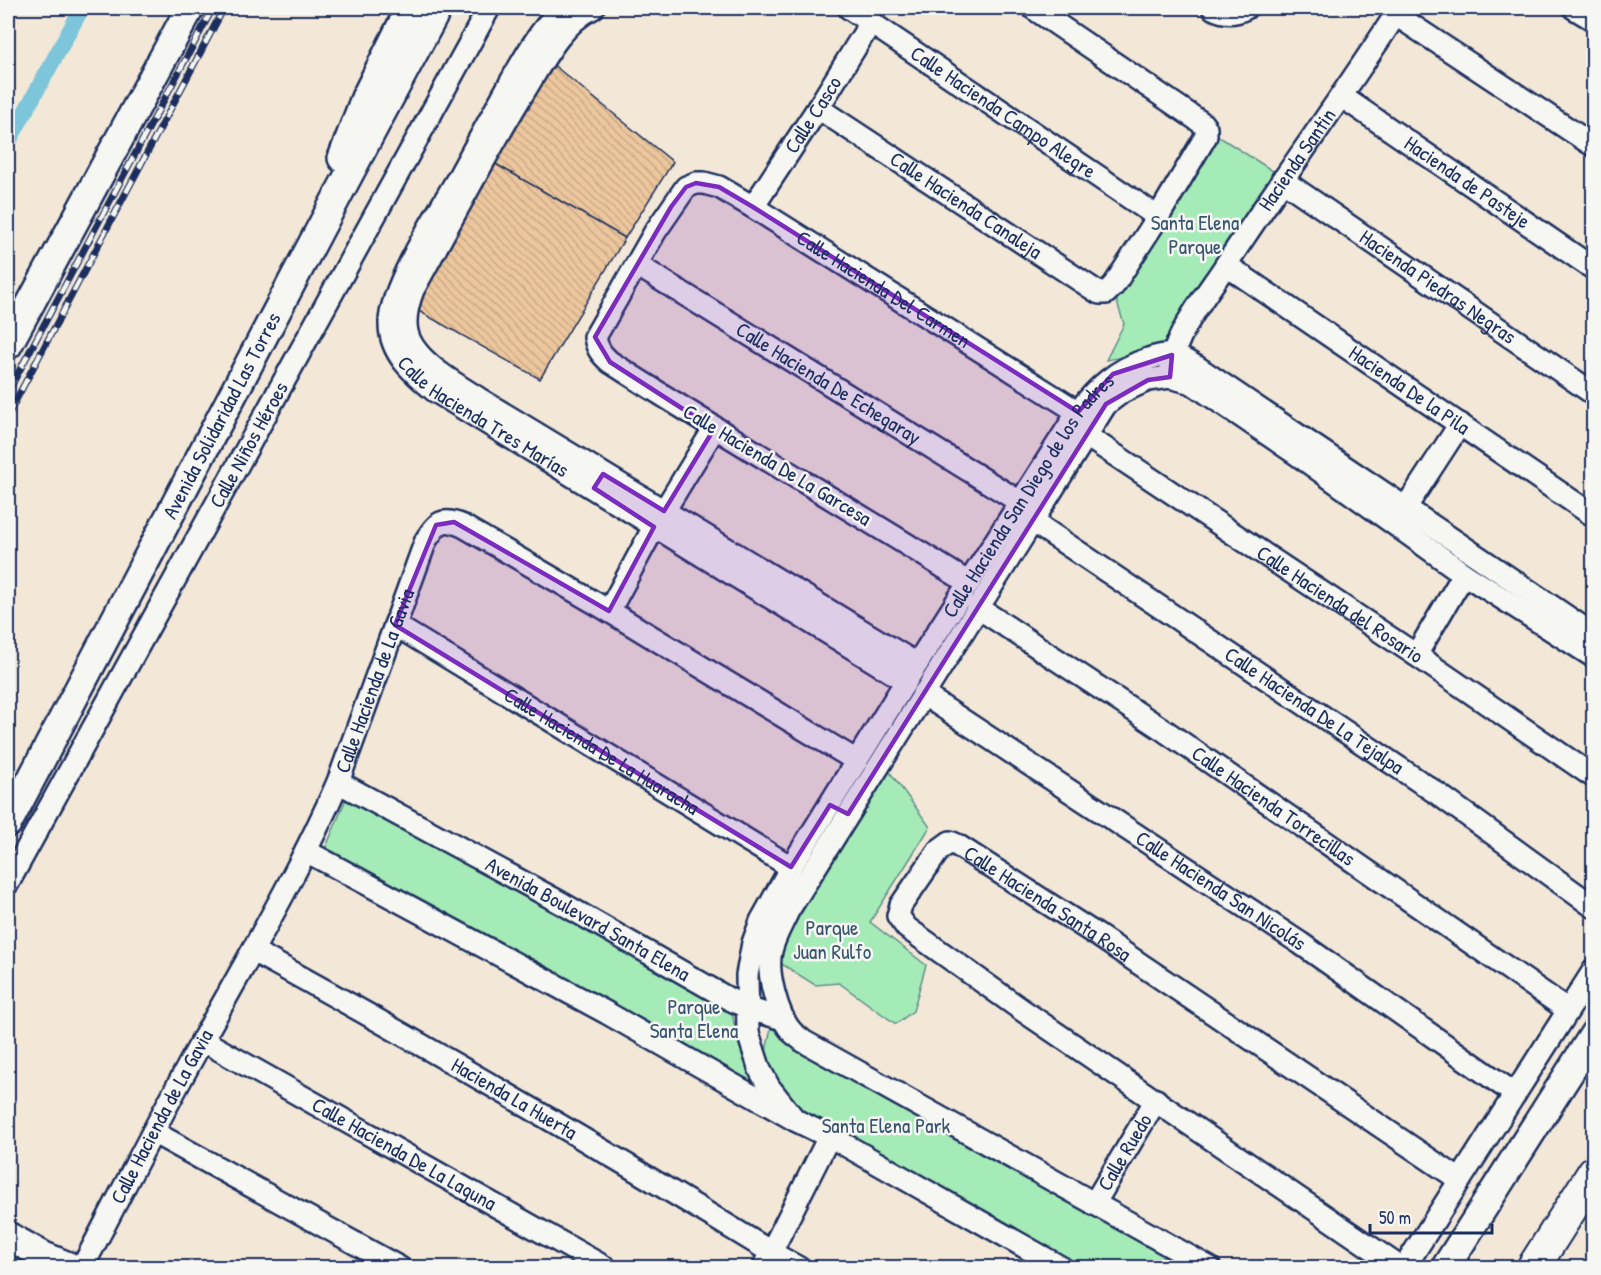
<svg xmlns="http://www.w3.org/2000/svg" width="1601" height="1275" font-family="'Patrick Hand',sans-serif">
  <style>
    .park { fill: #a5ebb7; stroke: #608d8a; stroke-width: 1.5 }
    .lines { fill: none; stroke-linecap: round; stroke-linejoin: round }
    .canal { stroke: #7bc5da; stroke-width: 16 }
    .building { fill: url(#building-back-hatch); stroke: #1b2f5e; stroke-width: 1.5 }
    .minor-casing { stroke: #1b2f5e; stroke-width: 26 }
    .major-casing { stroke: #1b2f5e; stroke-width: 32 }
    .highway-casing { stroke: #1b2f5e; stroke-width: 36 }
    .minor { stroke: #f6f6f2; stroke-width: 21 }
    .major { stroke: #f6f6f2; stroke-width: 27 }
    .highway { stroke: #f6f6f2; stroke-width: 32 }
    .rail-casing { stroke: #1b2f5e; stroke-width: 7 }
    .rail { stroke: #f6f6f2; stroke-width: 4.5; stroke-dasharray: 14; stroke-linecap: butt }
    .marked { fill: #7b2cbf; fill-opacity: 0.2; stroke: #7b2cbf; stroke-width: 4.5; stroke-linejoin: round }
    .labels { text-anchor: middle; stroke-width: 5; stroke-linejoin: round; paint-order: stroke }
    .street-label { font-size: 21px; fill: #1b2f5e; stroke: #f6f6f2 }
    .park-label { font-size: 21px; fill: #375570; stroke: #f6f6f2 }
  </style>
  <defs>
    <pattern id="building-back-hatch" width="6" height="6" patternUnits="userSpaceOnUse" patternTransform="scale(1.5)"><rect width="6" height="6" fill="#ecc69c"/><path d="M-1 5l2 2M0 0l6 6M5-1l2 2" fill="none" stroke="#caaa89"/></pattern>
  </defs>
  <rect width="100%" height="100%" fill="#f3e8d8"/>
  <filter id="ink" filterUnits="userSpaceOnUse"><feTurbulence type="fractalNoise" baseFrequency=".0167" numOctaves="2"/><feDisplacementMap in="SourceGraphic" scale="12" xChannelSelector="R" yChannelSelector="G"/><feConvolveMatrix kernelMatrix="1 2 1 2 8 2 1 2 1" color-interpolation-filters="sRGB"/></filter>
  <g filter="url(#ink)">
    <g class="park">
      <path d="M 1218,136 L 1276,173 L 1162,350 L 1106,360 L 1124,324 L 1115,296 Z"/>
      <path d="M 884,764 L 930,827 L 870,922 L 926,965 L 913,1011 L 896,1024 L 839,983 L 815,985 L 780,963 L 787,932 Z"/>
      <path d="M 348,794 L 731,1002 C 733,1037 749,1066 764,1098 L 324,852 Z"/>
      <path d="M 771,1028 L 802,1044 L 1198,1267 L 1076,1267 L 848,1140 L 807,1116 L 782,1094 L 766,1061 L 766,1051 Z"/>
    </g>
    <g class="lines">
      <path class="canal" d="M 8,143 L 82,8"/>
    </g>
    <g class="building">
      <path d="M 551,63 L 673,162 L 625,238 L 492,162 Z"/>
      <path d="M 492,162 L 625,238 L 540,379 L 415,309 Z"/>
    </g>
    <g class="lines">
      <g class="minor-casing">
        <g id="minor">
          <path id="s1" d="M 562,8 C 537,33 521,64 504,94 C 489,122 473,150 458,178 C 439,211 391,286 390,322 C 389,353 413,373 435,391 L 906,681"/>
          <path d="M 593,8 C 560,24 541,65 522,95 C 483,159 449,225 413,290 C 408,303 404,318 407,332 C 413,361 458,385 481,400 L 917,664"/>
          <path id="s2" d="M 849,8 L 1158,217"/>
          <path d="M 1213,8 C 1225,14 1234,14 1246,8"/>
          <path d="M 1574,8 L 1594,20"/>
          <path d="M 1396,15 L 1594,146"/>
          <path id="s3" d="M 1341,96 L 1594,269"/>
          <path id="s4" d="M 818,108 L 1099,293 L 1106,293 L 1114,285 L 1158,217 L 1206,136 L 1206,128 L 1202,123 L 1033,8"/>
          <path id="s5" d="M 1282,180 L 1594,394"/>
          <path id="s6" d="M 753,207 L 818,108 L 871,22"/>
          <path id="s7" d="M 637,265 L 1020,502"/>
          <path id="s8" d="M 1226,265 L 1594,516"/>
          <path id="s9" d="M 1171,367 C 1174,333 1211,289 1229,260 C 1285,175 1345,93 1400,8"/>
          <path id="s10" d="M 1085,435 L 1416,655 L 1594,777"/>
          <path d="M 1406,507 L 1460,424"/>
          <path d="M 664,511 L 714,429"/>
          <path id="s11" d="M 1032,521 L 1438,794 L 1594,907"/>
          <path id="s12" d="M 969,583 C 850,508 728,438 610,362 C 601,354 597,349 595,337 L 655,232 L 686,187 L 696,183 L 704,183 L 719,187 L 753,207 L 1078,412"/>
          <path id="s13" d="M 977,607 L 1165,731 L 1568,1010"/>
          <path d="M 609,611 L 654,527"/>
          <path id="s14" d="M 395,625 L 791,867"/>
          <path d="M 1416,655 L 1464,574"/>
          <path id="s15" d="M 923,694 L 1300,943 L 1515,1094"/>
          <path id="s16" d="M 338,782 L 563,904 L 729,999 L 753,1010 L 783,1019"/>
          <path d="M 306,851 L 607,1013 L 795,1120 L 840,1142 L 1062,1268"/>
          <path id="s17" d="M 8,883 L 489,8"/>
          <path id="s18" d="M 253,951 C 429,1047 601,1148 771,1252"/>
          <path id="s19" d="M 202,1040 L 606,1268"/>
          <path id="s20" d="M 795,1120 L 769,1087 L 760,1070 L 748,1033 L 747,975 L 753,943 L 761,921 L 791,867 L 906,681 L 1078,412 C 1097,387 1117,369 1148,359 C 1155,357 1164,354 1171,355 C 1180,356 1189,363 1197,367 L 1594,635"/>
          <path d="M 153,1132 L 400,1268"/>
          <path id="s21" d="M 1094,1204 L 1156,1100"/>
          <path d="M 781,1258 L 799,1268"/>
          <path id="s22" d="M 82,1268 C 122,1192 160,1116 202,1041 C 249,956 299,872 338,782 L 426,540 C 438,522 442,517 463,526 L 609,611 L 857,761"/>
          <path d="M 763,1268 L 829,1137"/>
          <path d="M 1210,1268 L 803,1041 C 800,1038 795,1035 792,1032 C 777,1015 766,972 771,951 C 774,937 782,924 788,911 L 1106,404 L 1122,392 L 1148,380 L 1170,377 L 1192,383 L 1295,453 L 1464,574 L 1594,657"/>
          <path id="s23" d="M 1401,1268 L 1022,1010 L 907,928 L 898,916 L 901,905 L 939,850 L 950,842 L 957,845 L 1097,935 L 1460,1180"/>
          <path d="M 1404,1268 L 1594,970"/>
        </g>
      </g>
      <g class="major-casing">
        <g id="major">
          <path d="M 342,158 L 365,98 L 410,8"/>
          <path d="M 8,345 L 190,8"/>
          <path id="s24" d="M 8,823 C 152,551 292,278 438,8"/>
          <path d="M 8,1236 L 44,1256 L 73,1268"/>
          <path d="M 1445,1268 L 1594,1034"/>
        </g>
      </g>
      <g class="highway-casing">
        <path id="highway" d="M 1533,1268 L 1594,1172"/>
      </g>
      <use href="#minor" class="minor"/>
      <use href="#major" class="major"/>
      <use href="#highway" class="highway"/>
      <g class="rail-casing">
        <g id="rail">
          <path d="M 8,392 L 213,8"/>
          <path d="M 8,415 L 224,8"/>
        </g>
      </g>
      <use href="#rail" class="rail"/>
    </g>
  </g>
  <path class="marked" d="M 696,183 L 719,187 L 753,207 L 1078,412 L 1113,374 L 1172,355 L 1170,377 L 1148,380 L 1106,404 L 848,814 L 830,805 L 791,867 L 395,625 L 436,525 L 454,522 L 609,611 L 654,527 L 594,488 L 603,474 L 664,511 L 714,429 L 610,362 L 595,337 L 671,207 L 686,187 Z"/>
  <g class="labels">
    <g class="street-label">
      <text dy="7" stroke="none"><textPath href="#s2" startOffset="186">Calle Hacienda Campo Alegre</textPath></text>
      <text dy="7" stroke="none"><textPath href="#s6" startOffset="110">Calle Casco</textPath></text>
      <text dy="7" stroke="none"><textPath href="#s9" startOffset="244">Hacienda Santin</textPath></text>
      <text dy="7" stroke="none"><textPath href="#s3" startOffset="153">Hacienda de Pasteje</textPath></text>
      <text dy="7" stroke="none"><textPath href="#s4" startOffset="177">Calle Hacienda Canaleja</textPath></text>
      <text dy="7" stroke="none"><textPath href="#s5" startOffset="189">Hacienda Piedras Negras</textPath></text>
      <text dy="7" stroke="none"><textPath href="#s12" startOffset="855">Calle Hacienda Del Carmen</textPath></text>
      <text dy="7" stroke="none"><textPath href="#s7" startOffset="225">Calle Hacienda De Echegaray</textPath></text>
      <text dy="7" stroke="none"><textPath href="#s8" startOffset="222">Hacienda De la Pila</textPath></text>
      <text dy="7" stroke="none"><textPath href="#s1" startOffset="500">Calle Hacienda Tres Marías</textPath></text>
      <text dy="7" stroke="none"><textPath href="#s24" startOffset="460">Avenida Solidaridad Las Torres</textPath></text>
      <text dy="7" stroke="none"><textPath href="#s17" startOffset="500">Calle Niños Héroes</textPath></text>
      <text transform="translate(777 465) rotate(31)" y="7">Calle Hacienda De La Garcesa</text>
      <text dy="7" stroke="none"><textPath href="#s20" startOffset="717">Calle Hacienda San Diego de los Padres</textPath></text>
      <text dy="7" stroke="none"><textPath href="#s10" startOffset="306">Calle Hacienda del Rosario</textPath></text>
      <text dy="7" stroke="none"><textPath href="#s22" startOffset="657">Calle Hacienda de La Gavia</textPath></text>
      <text dy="7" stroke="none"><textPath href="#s11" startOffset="340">Calle Hacienda De La Tejalpa</textPath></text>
      <text dy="7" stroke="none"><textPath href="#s14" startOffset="242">Calle Hacienda De La Huaracha</textPath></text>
      <text dy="7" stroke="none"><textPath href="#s13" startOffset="357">Calle Hacienda Torrecillas</textPath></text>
      <text dy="7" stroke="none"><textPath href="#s15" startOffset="357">Calle Hacienda San Nicolás</textPath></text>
      <text dy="7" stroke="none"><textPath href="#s23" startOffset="822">Calle Hacienda Santa Rosa</textPath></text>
      <text dy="7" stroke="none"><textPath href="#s16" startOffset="285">Avenida Boulevard Santa Elena</textPath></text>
      <text dy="7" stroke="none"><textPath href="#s18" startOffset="300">Hacienda La Huerta</textPath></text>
      <text dy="7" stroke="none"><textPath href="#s22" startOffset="171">Calle Hacienda de La Gavia</textPath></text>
      <text dy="7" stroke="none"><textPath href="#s21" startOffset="60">Calle Ruedo</textPath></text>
      <text dy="7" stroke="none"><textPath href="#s19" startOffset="232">Calle Hacienda De La Laguna</textPath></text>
    </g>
    <g class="park-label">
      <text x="1195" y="230">Santa Elena<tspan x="1195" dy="24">Parque</tspan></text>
      <text x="832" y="935">Parque<tspan x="832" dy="24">Juan Rulfo</tspan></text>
      <text x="694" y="1014">Parque<tspan x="694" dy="24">Santa Elena</tspan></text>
      <text x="886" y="1133">Santa Elena Park</text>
    </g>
  </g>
  <rect width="1601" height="1275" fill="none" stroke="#f6f6f2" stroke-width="30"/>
  <rect x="15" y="15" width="1571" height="1245" fill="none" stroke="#1b2f5e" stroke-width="2" filter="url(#ink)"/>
  <path d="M1370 1224v9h122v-9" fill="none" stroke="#1b2f5e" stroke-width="3"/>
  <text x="1379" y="1224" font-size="18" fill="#1b2f5e" stroke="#f6f6f2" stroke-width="4.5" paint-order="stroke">50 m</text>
</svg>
